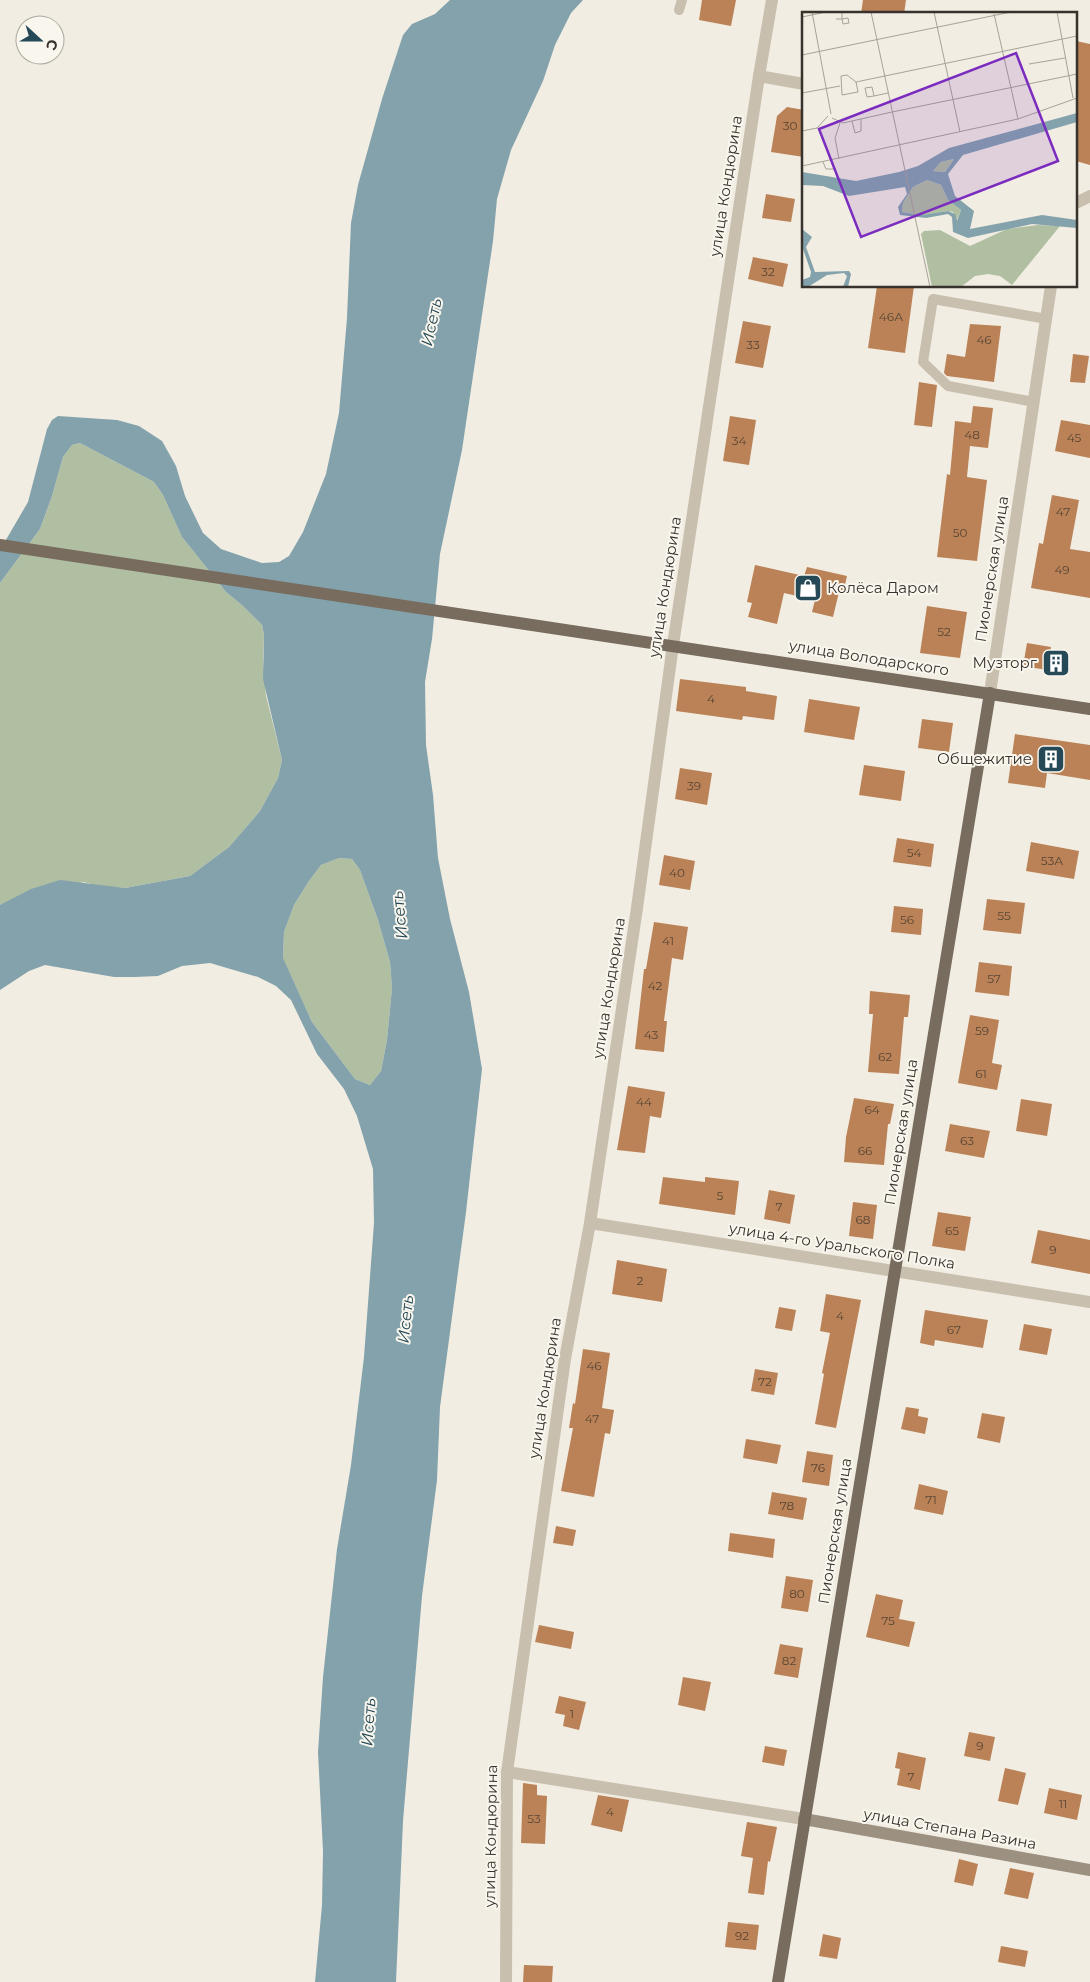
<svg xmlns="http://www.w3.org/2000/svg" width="1090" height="1982" font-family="Montserrat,sans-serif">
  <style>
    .green { fill: #b0bfa2 }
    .water { fill: #83a2ac; fill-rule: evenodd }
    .building { fill: #ba8256 }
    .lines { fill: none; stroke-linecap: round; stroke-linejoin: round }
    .lane { stroke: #c9bfae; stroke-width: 10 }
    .street { stroke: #c9bfae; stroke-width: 12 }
    .secondary { stroke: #9c9080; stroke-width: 12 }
    .primary { stroke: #786c5f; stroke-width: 12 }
    .labels { text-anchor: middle; stroke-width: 4; stroke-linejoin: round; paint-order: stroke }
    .number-label { font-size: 12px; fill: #584636 }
    .street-label { font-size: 15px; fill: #38322c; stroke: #f9f6ee }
    .poi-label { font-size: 15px; fill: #38322c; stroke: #f9f6ee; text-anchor: end }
    .water-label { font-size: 16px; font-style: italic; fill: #254956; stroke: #f9f6ee }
    .inset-road { fill: none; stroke: #a7a299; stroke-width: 1 }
    .view { fill: #7b2cbf; fill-opacity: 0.15; stroke: #7b2cbf; stroke-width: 2.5 }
    .inset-edge { fill: none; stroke: #38322c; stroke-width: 2.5 }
  </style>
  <rect width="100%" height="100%" fill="#f1ede2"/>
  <g class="green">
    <path d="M 80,443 L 154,482 L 163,495 L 182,537 L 226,592 L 243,606 L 262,625 L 264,635 L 263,660 L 266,696 L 282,760 L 278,778 L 260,811 L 229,847 L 190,876 L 125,888 L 100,886 L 83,882 L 0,905 L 0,583 L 40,529 L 52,496 L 63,457 L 72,445 Z"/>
    <path d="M 339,858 L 352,859 L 360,870 L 378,920 L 390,962 L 392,988 L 387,1040 L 381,1071 L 370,1085 L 355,1079 L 312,1022 L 283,959 L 284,932 L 294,905 L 309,881 L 321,865 Z"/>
  </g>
  <path class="water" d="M 450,0 L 583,0 L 571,13 L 555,45 L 543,81 L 511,150 L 497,199 L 493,241 L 462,450 L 440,554 L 432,639 L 425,682 L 426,745 L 433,795 L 438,858 L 450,919 L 469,992 L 482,1069 L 466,1212 L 440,1407 L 437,1480 L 422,1596 L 403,1821 L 396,1982 L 315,1982 L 322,1905 L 323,1851 L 318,1752 L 323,1677 L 337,1549 L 351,1465 L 364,1357 L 374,1223 L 373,1169 L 357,1116 L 344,1089 L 317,1054 L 291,1000 L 276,986 L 258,977 L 210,963 L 182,966 L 158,976 L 135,977 L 114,977 L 45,965 L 29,971 L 0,990 L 0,905 L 31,889 L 60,880 L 125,888 L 190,876 L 229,847 L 260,811 L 278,778 L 282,760 L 263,679 L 264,635 L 262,625 L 243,606 L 226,592 L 182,537 L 163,495 L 154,482 L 80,443 L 72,445 L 63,457 L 52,496 L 40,529 L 0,583 L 0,550 L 28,502 L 47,429 L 52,420 L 58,416 L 117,420 L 139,426 L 162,441 L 176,466 L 185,496 L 203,533 L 221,549 L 262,563 L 279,562 L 289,556 L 303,532 L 326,474 L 339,413 L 347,318 L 351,223 L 358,185 L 382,99 L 403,35 L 412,24 L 435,14 ZM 339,858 L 352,859 L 360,870 L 378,920 L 390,962 L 392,988 L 387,1040 L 381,1071 L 370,1085 L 355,1079 L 312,1022 L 283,958 L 284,932 L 294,905 L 309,881 L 321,865 Z"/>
  <g class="building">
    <path d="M 702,0 L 736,0 L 731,26 L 699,20 Z"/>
    <path d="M 863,0 L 906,0 L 904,14 L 861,14 Z"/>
    <path d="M 1076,41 L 1090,44 L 1090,165 L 1076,161 Z"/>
    <path d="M 787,107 L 804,110 L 804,157 L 771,152 L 777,116 Z"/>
    <path d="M 766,194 L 795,199 L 791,222 L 762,218 Z"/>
    <path d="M 753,257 L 788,264 L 783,287 L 748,279 Z"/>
    <path d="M 877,286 L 914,286 L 905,353 L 868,348 Z"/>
    <path d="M 743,321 L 771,326 L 763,368 L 735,363 Z"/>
    <path d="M 970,324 L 1001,326 L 994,382 L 947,376 L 944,373 L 947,354 L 965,357 Z"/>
    <path d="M 1073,354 L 1089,356 L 1085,383 L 1070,382 Z"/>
    <path d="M 919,382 L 937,385 L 932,427 L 914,425 Z"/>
    <path d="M 973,406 L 993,408 L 988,448 L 970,446 L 967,477 L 987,480 L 977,561 L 937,557 L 947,474 L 950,475 L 955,421 L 971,423 Z"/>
    <path d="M 730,416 L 756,420 L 749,465 L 723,461 Z"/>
    <path d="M 1061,420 L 1090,425 L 1090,458 L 1055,451 Z"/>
    <path d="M 1052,495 L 1079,500 L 1070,549 L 1090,552 L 1090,598 L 1031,588 L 1039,543 L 1043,544 Z"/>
    <path d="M 755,565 L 804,576 L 807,567 L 847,576 L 843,593 L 839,592 L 833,617 L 812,612 L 815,600 L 784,593 L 777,624 L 748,617 L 752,603 L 747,602 Z"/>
    <path d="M 927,606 L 967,612 L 960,658 L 920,653 Z"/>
    <path d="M 1027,643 L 1051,647 L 1047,670 L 1023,666 Z"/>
    <path d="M 680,679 L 746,687 L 746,691 L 777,696 L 774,720 L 743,716 L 742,720 L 676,711 Z"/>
    <path d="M 809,699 L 860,707 L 854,740 L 804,732 Z"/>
    <path d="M 922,719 L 953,723 L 949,752 L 918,748 Z"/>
    <path d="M 1015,734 L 1090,745 L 1090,780 L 1047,773 L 1045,788 L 1008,783 Z"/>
    <path d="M 864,765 L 905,771 L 901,801 L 859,795 Z"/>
    <path d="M 680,768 L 712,773 L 707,805 L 675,799 Z"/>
    <path d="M 897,838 L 934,844 L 931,867 L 893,862 Z"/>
    <path d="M 1031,842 L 1079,851 L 1074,879 L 1026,871 Z"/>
    <path d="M 664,855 L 695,861 L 690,890 L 659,885 Z"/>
    <path d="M 987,899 L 1025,903 L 1021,934 L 983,930 Z"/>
    <path d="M 894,906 L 923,909 L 921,935 L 891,932 Z"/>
    <path d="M 654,922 L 688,927 L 683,960 L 672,958 L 664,1021 L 667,1021 L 664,1052 L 635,1049 L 644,969 L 646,969 Z"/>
    <path d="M 979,962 L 1012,966 L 1009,996 L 975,992 Z"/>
    <path d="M 870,991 L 910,995 L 908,1017 L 904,1017 L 899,1074 L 868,1072 L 873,1014 L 869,1014 Z"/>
    <path d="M 970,1015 L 999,1020 L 992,1063 L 1002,1065 L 997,1090 L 958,1083 Z"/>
    <path d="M 628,1086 L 665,1092 L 661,1118 L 650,1116 L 645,1153 L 617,1150 Z"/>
    <path d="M 854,1098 L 894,1104 L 890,1124 L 888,1124 L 884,1165 L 844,1162 L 846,1137 Z"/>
    <path d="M 1021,1099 L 1052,1104 L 1047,1136 L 1016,1131 Z"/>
    <path d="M 950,1124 L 990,1131 L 984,1158 L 945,1151 Z"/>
    <path d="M 663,1177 L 705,1182 L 705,1177 L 739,1181 L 735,1215 L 659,1204 Z"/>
    <path d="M 769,1190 L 795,1195 L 790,1224 L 764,1219 Z"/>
    <path d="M 853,1202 L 877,1205 L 873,1239 L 849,1236 Z"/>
    <path d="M 938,1212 L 971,1217 L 965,1251 L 932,1246 Z"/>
    <path d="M 1038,1230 L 1090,1240 L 1090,1274 L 1031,1263 Z"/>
    <path d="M 617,1260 L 667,1269 L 662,1302 L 612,1294 Z"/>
    <path d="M 826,1294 L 861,1300 L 836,1428 L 815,1424 L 824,1374 L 822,1373 L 830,1333 L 820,1331 Z"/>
    <path d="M 779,1307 L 796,1310 L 792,1331 L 775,1328 Z"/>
    <path d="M 925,1310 L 988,1320 L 983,1348 L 935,1340 L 934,1346 L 920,1343 Z"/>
    <path d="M 1024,1324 L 1052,1329 L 1047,1355 L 1019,1350 Z"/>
    <path d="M 583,1349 L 610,1353 L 602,1408 L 614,1410 L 610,1434 L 605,1433 L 594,1497 L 561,1491 L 573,1428 L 569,1428 L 573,1403 L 575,1404 Z"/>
    <path d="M 755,1369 L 778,1373 L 774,1395 L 751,1391 Z"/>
    <path d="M 906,1407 L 919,1409 L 918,1416 L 928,1418 L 925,1434 L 901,1429 Z"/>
    <path d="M 982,1413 L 1005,1417 L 1000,1443 L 977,1438 Z"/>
    <path d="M 746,1439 L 781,1445 L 777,1464 L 743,1458 Z"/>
    <path d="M 807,1451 L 833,1455 L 829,1486 L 802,1482 Z"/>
    <path d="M 919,1484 L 948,1491 L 943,1515 L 914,1509 Z"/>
    <path d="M 772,1492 L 807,1498 L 803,1520 L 768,1514 Z"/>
    <path d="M 556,1526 L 576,1530 L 573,1546 L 553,1543 Z"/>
    <path d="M 730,1533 L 775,1539 L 773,1558 L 728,1551 Z"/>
    <path d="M 786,1576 L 813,1580 L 808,1612 L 781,1608 Z"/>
    <path d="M 876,1594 L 903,1600 L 899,1619 L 915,1622 L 909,1647 L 866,1637 Z"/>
    <path d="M 539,1625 L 574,1632 L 571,1649 L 535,1642 Z"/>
    <path d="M 780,1644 L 803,1648 L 798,1678 L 774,1674 Z"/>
    <path d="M 683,1677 L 711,1682 L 705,1711 L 678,1705 Z"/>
    <path d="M 559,1696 L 586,1702 L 579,1730 L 563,1726 L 565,1715 L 555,1713 Z"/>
    <path d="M 969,1732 L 995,1737 L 990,1761 L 964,1756 Z"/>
    <path d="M 765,1746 L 787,1750 L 784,1766 L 762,1762 Z"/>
    <path d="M 898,1752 L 926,1758 L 920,1790 L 897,1785 L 900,1769 L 895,1768 Z"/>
    <path d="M 1005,1768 L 1026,1773 L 1018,1805 L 998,1801 Z"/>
    <path d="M 523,1783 L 537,1785 L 537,1795 L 547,1796 L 545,1844 L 521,1843 Z"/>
    <path d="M 1049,1788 L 1082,1795 L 1077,1820 L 1044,1813 Z"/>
    <path d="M 598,1795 L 629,1800 L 622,1832 L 591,1825 Z"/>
    <path d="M 747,1822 L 777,1827 L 770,1862 L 768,1861 L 764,1895 L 748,1893 L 753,1858 L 741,1856 Z"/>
    <path d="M 959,1859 L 978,1864 L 973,1886 L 954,1882 Z"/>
    <path d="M 1010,1868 L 1034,1873 L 1028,1899 L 1004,1894 Z"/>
    <path d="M 728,1922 L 759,1925 L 756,1950 L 725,1947 Z"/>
    <path d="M 823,1934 L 841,1938 L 837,1959 L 819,1956 Z"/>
    <path d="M 1001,1946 L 1028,1951 L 1025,1967 L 998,1962 Z"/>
    <path d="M 524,1965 L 553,1966 L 552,1982 L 523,1982 Z"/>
  </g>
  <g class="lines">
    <g class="lane">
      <path d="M 679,10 L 682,0"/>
      <path d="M 1034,402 L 948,386 L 923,362 L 933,299 L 1047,319"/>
    </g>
    <g class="street">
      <path d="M 759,76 L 804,84"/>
      <path d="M 1076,203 L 1090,196"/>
      <path d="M 990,693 L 1051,286"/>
      <path d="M 590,1223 L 1090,1302"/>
      <path d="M 507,1772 L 804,1819"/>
      <path d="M 506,1982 L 507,1772 L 565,1359 L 590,1223 L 637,908 L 673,645 L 759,76 L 772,0"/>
    </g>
    <path class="secondary" d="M 804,1819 L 1090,1870"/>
    <g class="primary">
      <path d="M 0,545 L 1090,709"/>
      <path d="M 778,1982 L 990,693"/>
    </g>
  </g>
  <defs>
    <g id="shop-square" transform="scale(1.4375)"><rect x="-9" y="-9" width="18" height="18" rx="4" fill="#254956" stroke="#f9f6ee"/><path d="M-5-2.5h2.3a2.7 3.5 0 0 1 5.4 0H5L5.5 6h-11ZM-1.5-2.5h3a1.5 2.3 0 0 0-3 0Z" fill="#fff"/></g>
    <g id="building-square" transform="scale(1.4375)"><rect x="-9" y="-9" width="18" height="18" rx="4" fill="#254956" stroke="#f9f6ee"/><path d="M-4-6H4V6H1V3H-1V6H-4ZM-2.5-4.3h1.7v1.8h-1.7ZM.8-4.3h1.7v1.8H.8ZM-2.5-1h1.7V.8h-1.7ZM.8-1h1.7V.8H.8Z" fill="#fff"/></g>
  </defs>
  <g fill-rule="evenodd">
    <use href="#shop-square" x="808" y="588"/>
    <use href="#building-square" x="1056" y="663"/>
    <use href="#building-square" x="1051" y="759"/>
  </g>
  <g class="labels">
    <g class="number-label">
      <text x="790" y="130">30</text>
      <text x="768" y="276">32</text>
      <text x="891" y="321">46А</text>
      <text x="984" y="344">46</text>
      <text x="753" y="349">33</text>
      <text x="972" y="439">48</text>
      <text x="1074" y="442">45</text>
      <text x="739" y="445">34</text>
      <text x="1063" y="516">47</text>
      <text x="960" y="537">50</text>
      <text x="1062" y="574">49</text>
      <text x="944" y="636">52</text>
      <text x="711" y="703">4</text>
      <text x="694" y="790">39</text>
      <text x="914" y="857">54</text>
      <text x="1052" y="865">53А</text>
      <text x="677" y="877">40</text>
      <text x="1004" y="920">55</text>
      <text x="907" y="924">56</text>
      <text x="668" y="945">41</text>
      <text x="994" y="983">57</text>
      <text x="655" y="990">42</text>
      <text x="982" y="1035">59</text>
      <text x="651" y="1039">43</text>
      <text x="885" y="1061">62</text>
      <text x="981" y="1078">61</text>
      <text x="644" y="1106">44</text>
      <text x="872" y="1114">64</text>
      <text x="967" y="1145">63</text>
      <text x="865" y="1155">66</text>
      <text x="720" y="1200">5</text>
      <text x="779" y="1211">7</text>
      <text x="863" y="1224">68</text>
      <text x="952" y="1235">65</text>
      <text x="1053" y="1254">9</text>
      <text x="640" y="1285">2</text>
      <text x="840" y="1320">4</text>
      <text x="954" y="1334">67</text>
      <text x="594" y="1370">46</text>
      <text x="765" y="1386">72</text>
      <text x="592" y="1423">47</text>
      <text x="818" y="1472">76</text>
      <text x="931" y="1504">71</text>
      <text x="787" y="1510">78</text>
      <text x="797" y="1598">80</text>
      <text x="888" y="1625">75</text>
      <text x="789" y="1665">82</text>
      <text x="572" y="1718">1</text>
      <text x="980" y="1750">9</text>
      <text x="911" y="1781">7</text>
      <text x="1063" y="1808">11</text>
      <text x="610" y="1816">4</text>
      <text x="534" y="1823">53</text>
      <text x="742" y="1940">92</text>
    </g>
    <g class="street-label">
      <text transform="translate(726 186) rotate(-81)" y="5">улица Кондюрина</text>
      <text transform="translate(992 569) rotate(-81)" y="5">Пионерская улица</text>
      <text transform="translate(665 587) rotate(-81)" y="5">улица Кондюрина</text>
      <text transform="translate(869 658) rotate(9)" y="5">улица Володарского</text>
      <text transform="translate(609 988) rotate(-81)" y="5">улица Кондюрина</text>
      <text transform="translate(901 1132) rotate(-81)" y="5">Пионерская улица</text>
      <text transform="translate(842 1246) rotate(9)" y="5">улица 4-го Уральского Полка</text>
      <text transform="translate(545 1388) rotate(-81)" y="5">улица Кондюрина</text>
      <text transform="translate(835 1531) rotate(-81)" y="5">Пионерская улица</text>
      <text transform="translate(950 1829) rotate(10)" y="5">улица Степана Разина</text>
      <text transform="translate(491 1836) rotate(-89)" y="5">улица Кондюрина</text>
    </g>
    <g class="poi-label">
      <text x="827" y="593" text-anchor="start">Колёса Даром</text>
      <text x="1037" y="668">Музторг</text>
      <text x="1032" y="764">Общежитие</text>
    </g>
    <g class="water-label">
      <text transform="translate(431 322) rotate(-78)" y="6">Исеть</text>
      <text transform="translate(399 915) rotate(-96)" y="6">Исеть</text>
      <text transform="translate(405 1319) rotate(-84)" y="6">Исеть</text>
      <text transform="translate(368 1722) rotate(-86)" y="6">Исеть</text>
    </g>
  </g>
  <g transform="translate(802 12)">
    <rect width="275" height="275" fill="#f1ede2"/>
    <path d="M 152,147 L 143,160 L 131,159 L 139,150 ZM 125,168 L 139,173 L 146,188 L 159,198 L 154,210 L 151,200 L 146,199 L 122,203 L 100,200 L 101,191 L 111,175 ZM 236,213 L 258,214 L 210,273 L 198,264 L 186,262 L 173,264 L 159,275 L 130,275 L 119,222 L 122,219 L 138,218 L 168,234 L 205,217 Z" fill="#b0bfa2"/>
    <path d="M 275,101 L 275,110 L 161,143 L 146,162 L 153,184 L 172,199 L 168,217 L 240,203 L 275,208 L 275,216 L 230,212 L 166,226 L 151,220 L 150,205 L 146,202 L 124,206 L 98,203 L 96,195 L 105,182 L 103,175 L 47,184 L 21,174 L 0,173 L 0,160 L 54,169 L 97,160 L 116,154 L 147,136 ZM 152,147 L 143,160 L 131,159 L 139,150 ZM 125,168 L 139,173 L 146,188 L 159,198 L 155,209 L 153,202 L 146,199 L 120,203 L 100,200 L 101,191 L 111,175 ZM 0,217 L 10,225 L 4,235 L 13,260 L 47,259 L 49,262 L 46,275 L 41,275 L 45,264 L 42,261 L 25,263 L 6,275 L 0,275 L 0,268 L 8,265 L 9,260 L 0,234 Z" fill="#83a2ac" fill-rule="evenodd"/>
    <path class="inset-road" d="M 10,0 L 29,102M 69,0 L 128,275M 132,0 L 158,120M 255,0 L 271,86M 192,2 L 209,76M 0,5 L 24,0M 34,7 L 40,7 L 46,6 L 47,11 L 41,12 L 40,7 L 40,0M 0,43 L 209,0M 227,52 L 263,46M 54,70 L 56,80 L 40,83 L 39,64 L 45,63 L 54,70 L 275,24M 209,76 L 216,107M 0,81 L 38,74M 72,84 L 70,75 L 63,76 L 65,85 L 72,84 L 86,81M 90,100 L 275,62M 30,106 L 41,111 L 90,100M 50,109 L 53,121 L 59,119 L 59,107M 0,119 L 15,116 L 26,104M 37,147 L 33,126 L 38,111M 21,150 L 24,157 L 34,157M 0,154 L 216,107 L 275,86"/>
    <path class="view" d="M 214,41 L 256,149 L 59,225 L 17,117 Z"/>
    <rect width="275" height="275" class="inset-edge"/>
  </g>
  <g transform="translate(40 40) rotate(111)"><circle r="24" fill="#f9f6ee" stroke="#aca8a0"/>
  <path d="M0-4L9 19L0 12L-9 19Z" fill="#254956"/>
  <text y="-8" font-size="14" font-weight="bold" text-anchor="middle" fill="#38322c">С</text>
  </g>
</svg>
